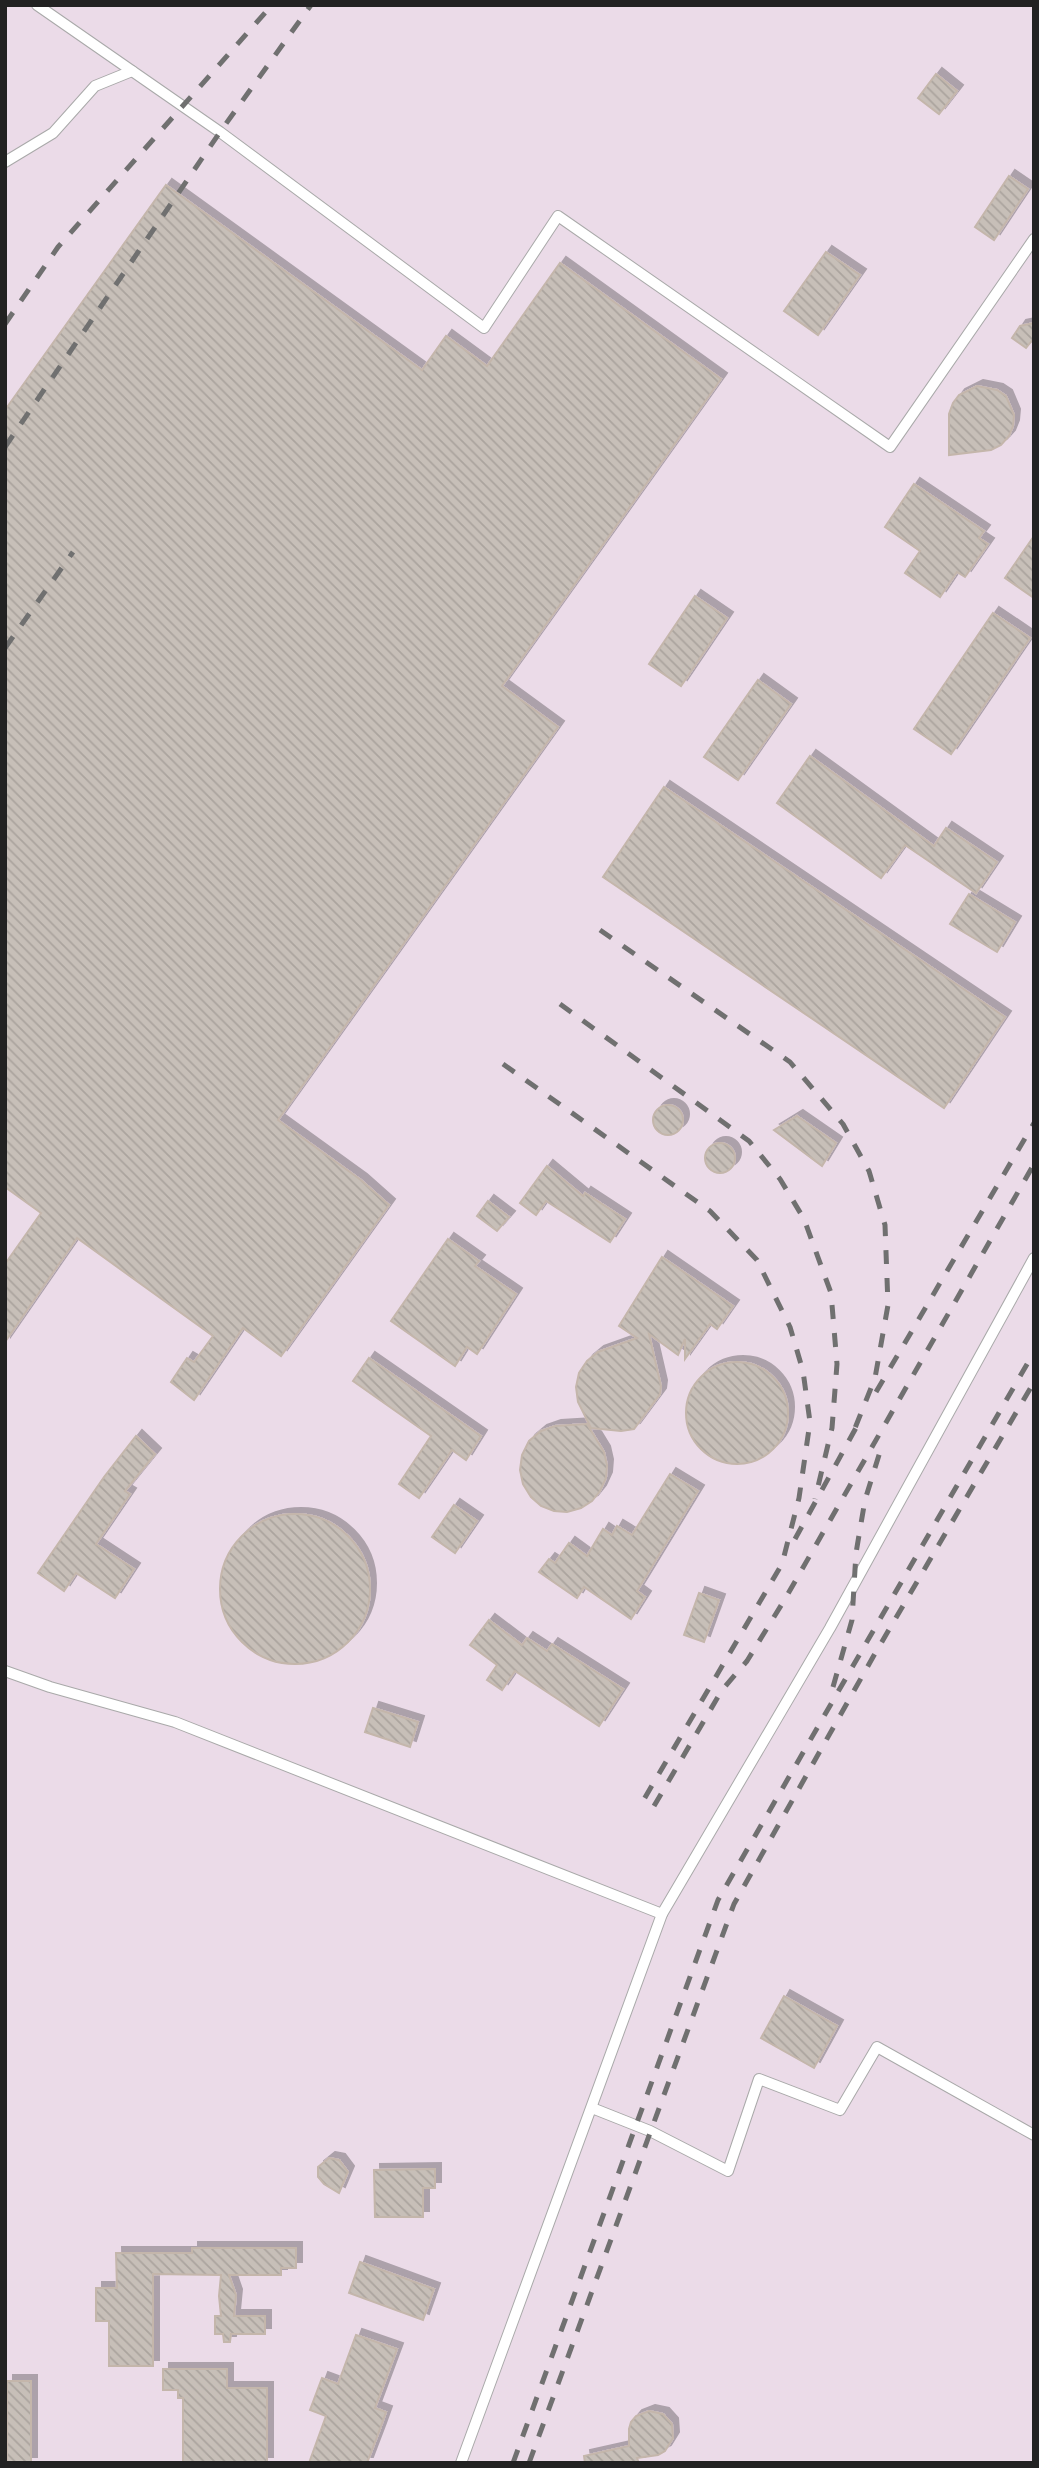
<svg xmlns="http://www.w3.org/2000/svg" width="1039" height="2468" font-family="'PT Sans Narrow',sans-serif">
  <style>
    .industrial { fill: #ebdbe8 }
    .building { fill: url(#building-back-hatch); stroke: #c4b6ab; stroke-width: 2; filter: url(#shadow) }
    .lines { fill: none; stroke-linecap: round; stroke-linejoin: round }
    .service-casing { stroke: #a9a9a9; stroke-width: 12 }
    .service { stroke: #fff; stroke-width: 10 }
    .rail { stroke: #707070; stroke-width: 5; stroke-dasharray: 14 14; stroke-linecap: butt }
  </style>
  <defs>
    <pattern id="building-back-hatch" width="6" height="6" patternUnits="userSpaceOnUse" patternTransform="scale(1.75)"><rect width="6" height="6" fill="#c7bfb8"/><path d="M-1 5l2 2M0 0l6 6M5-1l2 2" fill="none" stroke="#aba49e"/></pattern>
    <filter id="shadow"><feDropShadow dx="6" dy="-6" stdDeviation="0" flood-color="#0004"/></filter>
  </defs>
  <rect width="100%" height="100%" fill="#f2efe9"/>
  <rect class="industrial" x="5" y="5" width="1029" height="2458"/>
  <g class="building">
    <path d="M 936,74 L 957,91 L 939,114 L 918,98 Z"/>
    <path d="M 1009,176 L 1028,189 L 994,240 L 975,227 Z"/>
    <path d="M 166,185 L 422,370 L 446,336 L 487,366 L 560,263 L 721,379 L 502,686 L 558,727 L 278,1120 L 361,1180 L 389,1205 L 281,1356 L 243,1328 L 194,1400 L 171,1382 L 187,1358 L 194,1362 L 213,1336 L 77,1238 L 5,1342 L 5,1264 L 41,1213 L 5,1187 L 5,410 Z"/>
    <path d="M 826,252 L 860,275 L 818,335 L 784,311 Z"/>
    <path d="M 1034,323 L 1034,338 L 1026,348 L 1012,338 L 1020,326 Z"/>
    <path d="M 977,386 L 997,390 L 1006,396 L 1014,415 L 1013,426 L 1009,436 L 1001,445 L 991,450 L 949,455 L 949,414 L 953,403 L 959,395 Z"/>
    <path d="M 914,484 L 984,531 L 979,538 L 988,544 L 965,577 L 957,572 L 940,597 L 905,573 L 920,551 L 885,527 Z"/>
    <path d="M 1034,536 L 1034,598 L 1005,578 Z"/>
    <path d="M 695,596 L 727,618 L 681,686 L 649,664 Z"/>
    <path d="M 993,613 L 1030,638 L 951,754 L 914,729 Z"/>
    <path d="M 758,680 L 791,704 L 738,780 L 704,757 Z"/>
    <path d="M 810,756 L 934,846 L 946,828 L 997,862 L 976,893 L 905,845 L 881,878 L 777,803 Z"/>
    <path d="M 664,787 L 1005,1017 L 944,1108 L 603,877 Z"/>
    <path d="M 969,894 L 1015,922 L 997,952 L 950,924 Z"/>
    <circle cx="668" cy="1120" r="15"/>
    <path d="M 797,1116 L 836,1143 L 822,1166 L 774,1130 Z"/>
    <circle cx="720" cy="1158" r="15"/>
    <path d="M 547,1166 L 583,1196 L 585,1193 L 625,1219 L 610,1242 L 546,1201 L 536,1215 L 520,1203 Z"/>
    <path d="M 488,1201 L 509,1217 L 497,1231 L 477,1216 Z"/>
    <path d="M 448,1239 L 479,1261 L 475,1266 L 516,1294 L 477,1354 L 467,1347 L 455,1366 L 391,1321 Z"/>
    <path d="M 662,1257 L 733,1306 L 717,1329 L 710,1324 L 685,1359 L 685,1339 L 678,1355 L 649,1334 L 661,1386 L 660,1394 L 634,1429 L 621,1431 L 591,1428 L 578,1402 L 576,1387 L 579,1373 L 587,1361 L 598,1352 L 637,1338 L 619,1326 Z"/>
    <path d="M 369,1358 L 481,1436 L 466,1460 L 452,1450 L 419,1498 L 399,1484 L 431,1436 L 353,1381 Z"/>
    <circle cx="737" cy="1413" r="51"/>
    <path d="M 587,1424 L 604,1452 L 607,1465 L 606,1478 L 600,1491 L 592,1501 L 581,1508 L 567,1512 L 554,1511 L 541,1506 L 531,1497 L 523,1484 L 520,1470 L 522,1455 L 529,1441 L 541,1431 L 555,1426 Z"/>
    <path d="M 136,1436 L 155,1454 L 125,1491 L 130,1494 L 96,1544 L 134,1569 L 115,1598 L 76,1573 L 64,1591 L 38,1573 L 104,1477 Z"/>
    <path d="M 670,1474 L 698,1491 L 637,1591 L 645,1597 L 631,1619 L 584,1587 L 577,1598 L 539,1572 L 549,1559 L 555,1563 L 569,1543 L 587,1556 L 603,1529 L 612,1535 L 617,1526 L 632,1535 Z"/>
    <path d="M 454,1505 L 477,1521 L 455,1553 L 432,1537 Z"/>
    <circle cx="295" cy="1589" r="75"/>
    <path d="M 699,1593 L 719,1600 L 704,1642 L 684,1635 Z"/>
    <path d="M 489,1620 L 522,1645 L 527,1638 L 547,1651 L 552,1644 L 623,1689 L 599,1726 L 515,1671 L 502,1690 L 487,1680 L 497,1665 L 470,1645 Z"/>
    <path d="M 373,1708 L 418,1722 L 410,1747 L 365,1732 Z"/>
    <path d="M 784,1996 L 837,2026 L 814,2068 L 761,2038 Z"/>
    <path d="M 329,2158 L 339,2160 L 348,2172 L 339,2193 L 324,2184 L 318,2177 L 318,2167 Z"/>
    <path d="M 435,2169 L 435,2188 L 423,2188 L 423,2217 L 375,2217 L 374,2170 Z"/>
    <path d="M 192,2248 L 296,2248 L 296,2268 L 281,2268 L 281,2275 L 229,2275 L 236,2295 L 234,2316 L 265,2316 L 265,2334 L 231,2334 L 230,2342 L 224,2342 L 223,2334 L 215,2334 L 215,2316 L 221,2316 L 219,2296 L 221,2275 L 153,2274 L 153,2366 L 109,2366 L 109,2321 L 96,2321 L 96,2288 L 117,2288 L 116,2253 L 192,2253 Z"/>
    <path d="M 360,2262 L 434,2289 L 423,2320 L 349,2293 Z"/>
    <path d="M 356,2335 L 397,2349 L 375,2408 L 386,2412 L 380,2429 L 367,2463 L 309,2463 L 326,2416 L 310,2410 L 322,2378 L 338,2384 Z"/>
    <path d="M 163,2369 L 227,2369 L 227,2388 L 267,2388 L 267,2463 L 183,2463 L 183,2398 L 178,2398 L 178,2390 L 163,2390 Z"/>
    <rect x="7" y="2381" width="24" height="82"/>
    <path d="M 649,2411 L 663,2414 L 672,2424 L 673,2438 L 665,2451 L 658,2455 L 637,2458 L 639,2463 L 585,2463 L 584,2456 L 629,2446 L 629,2429 L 631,2422 L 636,2416 Z"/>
  </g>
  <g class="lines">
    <g class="service-casing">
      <g id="service">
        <path d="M 37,5 L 220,132 L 484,328 L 558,216 L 890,447 L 1034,239"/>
        <path d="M 5,162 L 53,133 L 95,86 L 132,71"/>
        <path d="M 5,1671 L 50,1687 L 175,1722 L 662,1914"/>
        <path d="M 592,2108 L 650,2131 L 728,2171 L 759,2079 L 840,2110 L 877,2047 L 1034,2135"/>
        <path d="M 461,2463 L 662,1914 L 830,1628 L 1034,1258"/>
      </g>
    </g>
    <use href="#service" class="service"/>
    <g class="rail">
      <path d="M 5,324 L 58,247 L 272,5"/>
      <path d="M 5,447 L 220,132 L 311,5"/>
      <path d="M 5,648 L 73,552"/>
      <path d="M 600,930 L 790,1062 L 843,1124 L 869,1171 L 885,1225 L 888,1305 L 875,1378 L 853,1433"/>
      <path d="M 560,1004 L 749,1141 L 780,1179 L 804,1219 L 831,1293 L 837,1364 L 832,1428 L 815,1499"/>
      <path d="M 503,1064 L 710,1211 L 757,1260 L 790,1327 L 803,1371 L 810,1422 L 799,1498 L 782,1564 L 640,1806"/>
      <path d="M 876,1392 L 1034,1123"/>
      <path d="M 795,1539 L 857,1426"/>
      <path d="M 833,1687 L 852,1620 L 856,1553 L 865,1500 L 883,1442"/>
      <path d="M 654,1806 L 722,1690 L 747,1661 L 785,1599 L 1034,1164"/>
      <path d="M 513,2463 L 718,1900 L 1034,1352"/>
      <path d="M 529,2463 L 734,1904 L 873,1657 L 1034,1382"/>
    </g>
  </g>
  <rect width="1039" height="2468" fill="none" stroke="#222222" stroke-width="14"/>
</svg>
